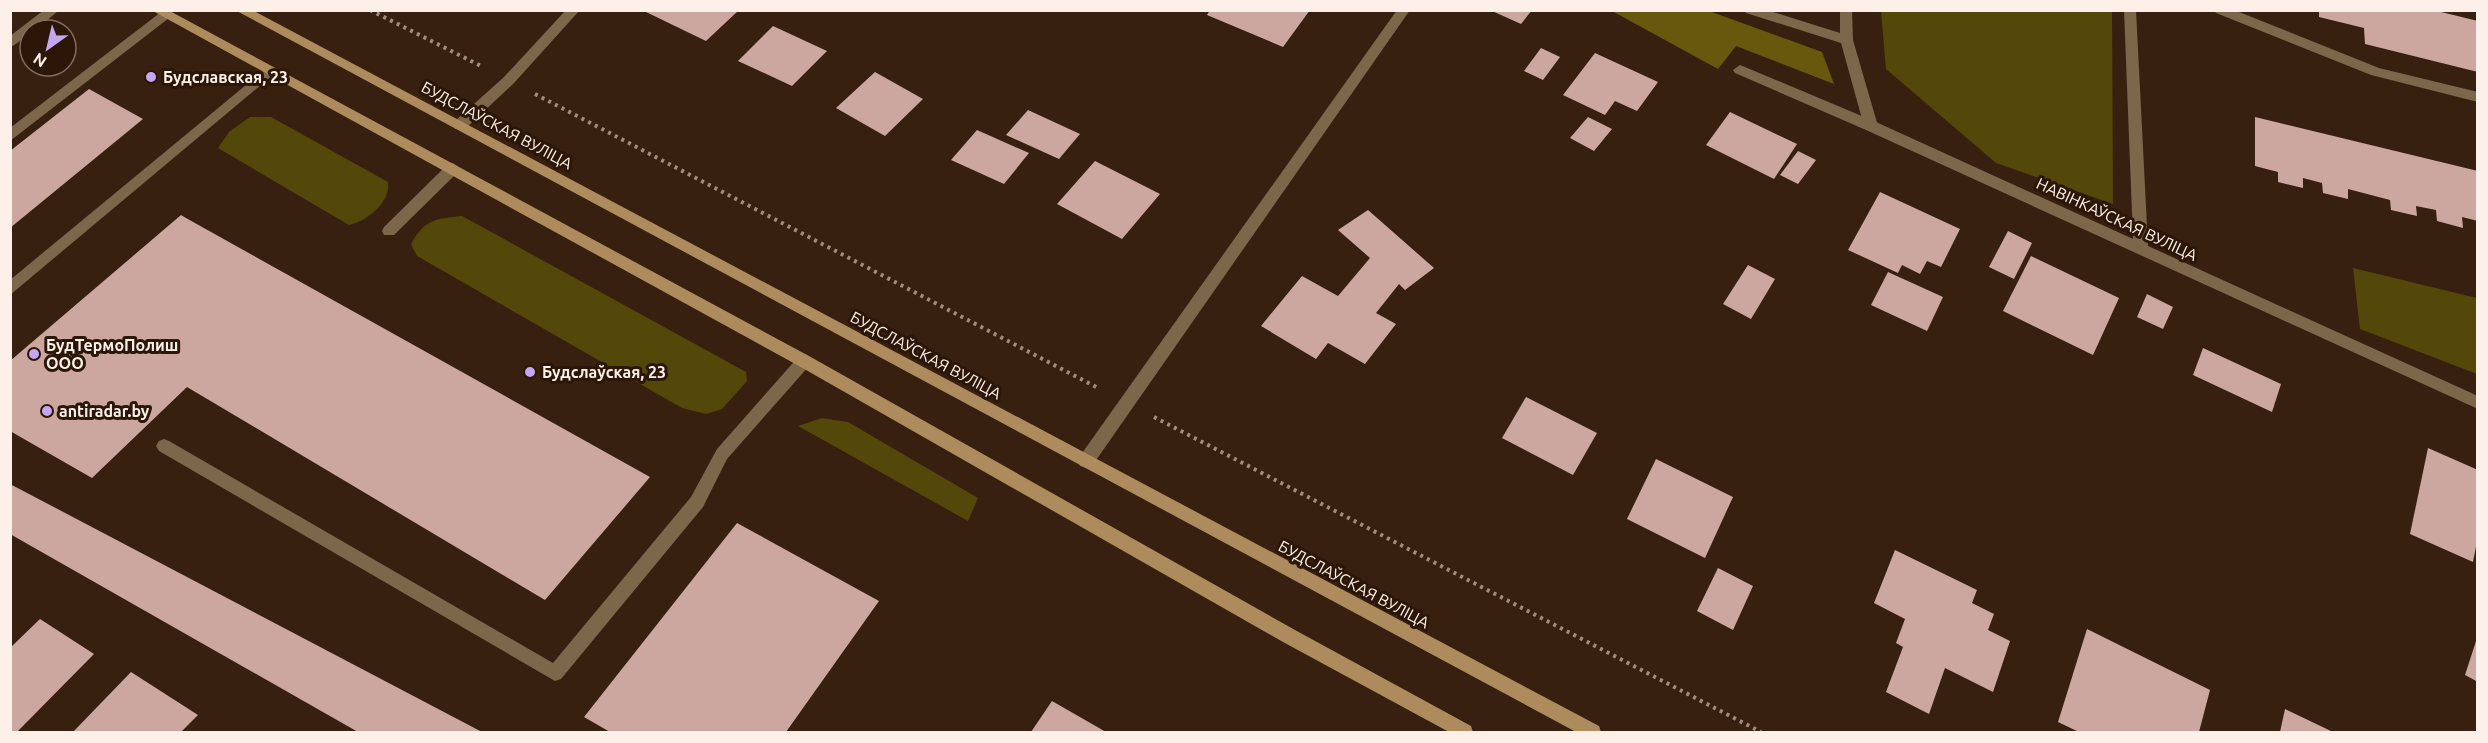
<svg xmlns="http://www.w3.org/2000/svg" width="2488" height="743" font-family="Ubuntu,sans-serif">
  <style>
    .green { fill: #534709 }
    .forest { fill: #67580e }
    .building { fill: #cba7a0 }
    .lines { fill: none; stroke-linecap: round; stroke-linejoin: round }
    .path { stroke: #9e8d81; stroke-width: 4; stroke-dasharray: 3 4.5; stroke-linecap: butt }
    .service { fill: #7c674a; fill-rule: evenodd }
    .minor { fill: #7c674a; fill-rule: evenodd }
    .secondary { fill: #ad8b5c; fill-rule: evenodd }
    .poi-dot { fill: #c5a7f1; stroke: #2c1607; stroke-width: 2 }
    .labels { text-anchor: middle; stroke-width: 6; stroke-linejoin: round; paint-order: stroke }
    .poi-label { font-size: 16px; font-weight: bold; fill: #fdf0e8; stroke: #2c1607; text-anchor: start }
    .street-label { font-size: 16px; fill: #fdf0e8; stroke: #2c1607 }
  </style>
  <rect width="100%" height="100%" fill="#372010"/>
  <g class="green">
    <path d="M 1881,11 L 2112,11 L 2113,204 L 1996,163 L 1886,69 Z"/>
    <path d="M 250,117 L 271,117 L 388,182 C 391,202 367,221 349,225 L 218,148 L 229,132 Z"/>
    <path d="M 462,216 L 746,372 L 747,381 L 722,409 L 706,414 L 682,408 L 417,256 L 411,244 C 425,219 435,219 462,216 Z"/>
    <path d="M 2353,268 L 2477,298 L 2477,374 L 2360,329 Z"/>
    <path d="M 822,418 L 848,422 L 978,498 L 968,521 L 798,426 Z"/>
  </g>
  <path class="forest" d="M 1612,11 L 1709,11 L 1822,52 L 1834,84 L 1736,46 L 1718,69 Z"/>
  <g class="building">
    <path d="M 648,10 L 739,10 L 706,41 L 646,12 Z"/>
    <path d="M 1210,10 L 1310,10 L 1283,47 L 1207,15 Z"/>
    <path d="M 1490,10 L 1532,10 L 1521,24 Z"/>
    <path d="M 2319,10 L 2433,10 L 2478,21 L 2478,72 L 2365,44 L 2364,28 L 2319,17 Z"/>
    <path d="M 773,26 L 827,51 L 792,86 L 738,61 Z"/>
    <path d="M 1541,48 L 1560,57 L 1543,80 L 1524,71 Z"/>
    <path d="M 1595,53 L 1658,82 L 1637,111 L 1615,101 L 1605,115 L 1563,95 Z"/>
    <path d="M 875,72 L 923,99 L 885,136 L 836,108 Z"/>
    <path d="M 89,89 L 143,119 L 10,228 L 10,151 Z"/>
    <path d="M 1028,110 L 1080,134 L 1059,159 L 1006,135 Z"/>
    <path d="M 1730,112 L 1797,144 L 1774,179 L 1706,145 Z"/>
    <path d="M 1588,117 L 1612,129 L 1594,151 L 1570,138 Z"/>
    <path d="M 2255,117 L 2478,171 L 2478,221 L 2462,217 L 2463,228 L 2437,221 L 2436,210 L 2416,206 L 2417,216 L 2391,210 L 2390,200 L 2348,189 L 2348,199 L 2323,193 L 2322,183 L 2303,178 L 2303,188 L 2278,182 L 2278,172 L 2255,166 Z"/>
    <path d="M 977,130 L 1029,153 L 1004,184 L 951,160 Z"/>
    <path d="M 1798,151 L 1816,160 L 1798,184 L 1780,175 Z"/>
    <path d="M 1095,161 L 1160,194 L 1122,239 L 1057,204 Z"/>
    <path d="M 1880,192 L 1960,229 L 1941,267 L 1927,261 L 1920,274 L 1902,265 L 1898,273 L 1848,250 Z"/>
    <path d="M 1368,210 L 1434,268 L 1405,290 L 1399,284 L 1376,313 L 1396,324 L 1365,364 L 1328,343 L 1316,359 L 1261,326 L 1302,276 L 1338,296 L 1370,258 L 1338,230 Z"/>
    <path d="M 181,215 L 186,218 L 650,477 L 545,600 L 187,387 L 92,478 L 10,431 L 10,361 Z"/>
    <path d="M 2008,231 L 2032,243 L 2014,279 L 1989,267 Z"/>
    <path d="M 2031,256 L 2119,298 L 2093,355 L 2003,311 Z"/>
    <path d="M 1748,265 L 1775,279 L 1751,319 L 1723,304 Z"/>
    <path d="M 1888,272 L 1943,297 L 1927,331 L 1871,305 Z"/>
    <path d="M 2147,294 L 2173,307 L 2163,329 L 2137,317 Z"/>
    <path d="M 2203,348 L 2281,384 L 2272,412 L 2193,375 Z"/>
    <path d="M 1526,397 L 1597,433 L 1573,475 L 1502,438 Z"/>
    <path d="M 2428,448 L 2478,470 L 2478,536 L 2473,562 L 2410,534 Z"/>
    <path d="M 1656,459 L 1733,497 L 1705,558 L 1627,519 Z"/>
    <path d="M 10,484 L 482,732 L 358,732 L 10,534 Z"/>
    <path d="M 737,523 L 879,601 L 786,732 L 610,732 L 584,717 Z"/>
    <path d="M 1895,550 L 1977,590 L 1972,603 L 1994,614 L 1988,630 L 2010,641 L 1993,692 L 1945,668 L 1929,714 L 1886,692 L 1903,647 L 1896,643 L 1905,619 L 1874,603 Z"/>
    <path d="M 1718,568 L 1753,586 L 1733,630 L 1697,611 Z"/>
    <path d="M 40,619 L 94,654 L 17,732 L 10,732 L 10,648 Z"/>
    <path d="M 2087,629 L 2210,690 L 2199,732 L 2079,732 L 2058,722 Z"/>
    <path d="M 2477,638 L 2478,638 L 2478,682 L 2465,675 Z"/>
    <path d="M 131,672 L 198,715 L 181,732 L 73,732 Z"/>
    <path d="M 1052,701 L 1106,732 L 1031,732 Z"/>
    <path d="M 2285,709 L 2333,732 L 2280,732 Z"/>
  </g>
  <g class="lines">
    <g class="path">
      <path d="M 370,10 L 483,67"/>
      <path d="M 535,94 L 1100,389"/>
      <path d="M 1154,417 L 1761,732"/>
    </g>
    <g class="service">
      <path d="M 44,10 L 59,10 L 36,30 L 30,30 L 30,34 L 10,48 L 10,36 Z"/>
      <path d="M 165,10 L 171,15 L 169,18 L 10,141 L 10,128 L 161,12 Z"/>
      <path d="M 1397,10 L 1410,10 L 1092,466 L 1086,468 L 1080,466 L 1078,461 L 1080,456 Z"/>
      <path d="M 1744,10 L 1767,10 L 1840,33 L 1840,10 L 1852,10 L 1853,40 L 1878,126 L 1876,130 L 1866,130 L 1864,126 L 1841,43 L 1746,13 Z"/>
      <path d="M 2214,10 L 2234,10 L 2379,68 L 2478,92 L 2478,102 L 2371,75 L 2216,13 Z"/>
      <path d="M 269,66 L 276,71 L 274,74 L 10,295 L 10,280 Z"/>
      <path d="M 453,163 L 460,168 L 458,172 L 394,235 L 384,235 L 382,231 L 384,227 L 448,164 Z"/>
      <path d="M 804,355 L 809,356 L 811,361 L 809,366 L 727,459 L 703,507 L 561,679 L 555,681 L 159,451 L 156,446 L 159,441 L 164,439 L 169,441 L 553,663 L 691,497 L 717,449 L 799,356 Z"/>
    </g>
    <g class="minor">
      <path d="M 566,10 L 580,10 L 514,83 L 465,129 L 455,129 L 453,125 L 455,121 L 504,77 Z"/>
      <path d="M 2124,10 L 2136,10 L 2148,246 L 2478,396 L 2478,409 L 1866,130 L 1735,73 L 1733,70 L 1740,65 L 1745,67 L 1876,122 L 2133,239 Z"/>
    </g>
    <g class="secondary">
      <path d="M 151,10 L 168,10 L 809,356 L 1295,630 L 1471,726 L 1473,732 L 1449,732 L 1283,642 L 799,366 Z"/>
      <path d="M 235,10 L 252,10 L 1599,726 L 1601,732 L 1576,732 Z"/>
    </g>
  </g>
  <g class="poi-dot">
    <circle cx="151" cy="77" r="6"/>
    <circle cx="34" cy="354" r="6"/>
    <circle cx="530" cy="372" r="6"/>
    <circle cx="47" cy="411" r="6"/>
  </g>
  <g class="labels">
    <g class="poi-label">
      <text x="163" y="83">Будславская, 23</text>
      <text x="46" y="351">БудТермоПолиш<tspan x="46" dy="18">ООО</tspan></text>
      <text x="542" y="378">Будслаўская, 23</text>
      <text x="59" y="417">antiradar.by</text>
    </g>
    <g class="street-label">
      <text transform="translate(497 125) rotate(28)" y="6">БУДСЛАЎСКАЯ ВУЛІЦА</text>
      <text transform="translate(2117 219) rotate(25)" y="6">НАВІНКАЎСКАЯ ВУЛІЦА</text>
      <text transform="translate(926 355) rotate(28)" y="6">БУДСЛАЎСКАЯ ВУЛІЦА</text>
      <text transform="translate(1354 584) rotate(28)" y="6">БУДСЛАЎСКАЯ ВУЛІЦА</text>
    </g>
  </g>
  <rect width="2488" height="743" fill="none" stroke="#fdf0e8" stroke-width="24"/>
  <g transform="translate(48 48) rotate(214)"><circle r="28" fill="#2c1607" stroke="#806d61" stroke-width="1.5"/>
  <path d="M0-4.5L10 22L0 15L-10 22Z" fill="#c5a7f1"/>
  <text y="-9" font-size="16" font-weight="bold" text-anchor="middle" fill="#fdf0e8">N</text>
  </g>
</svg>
